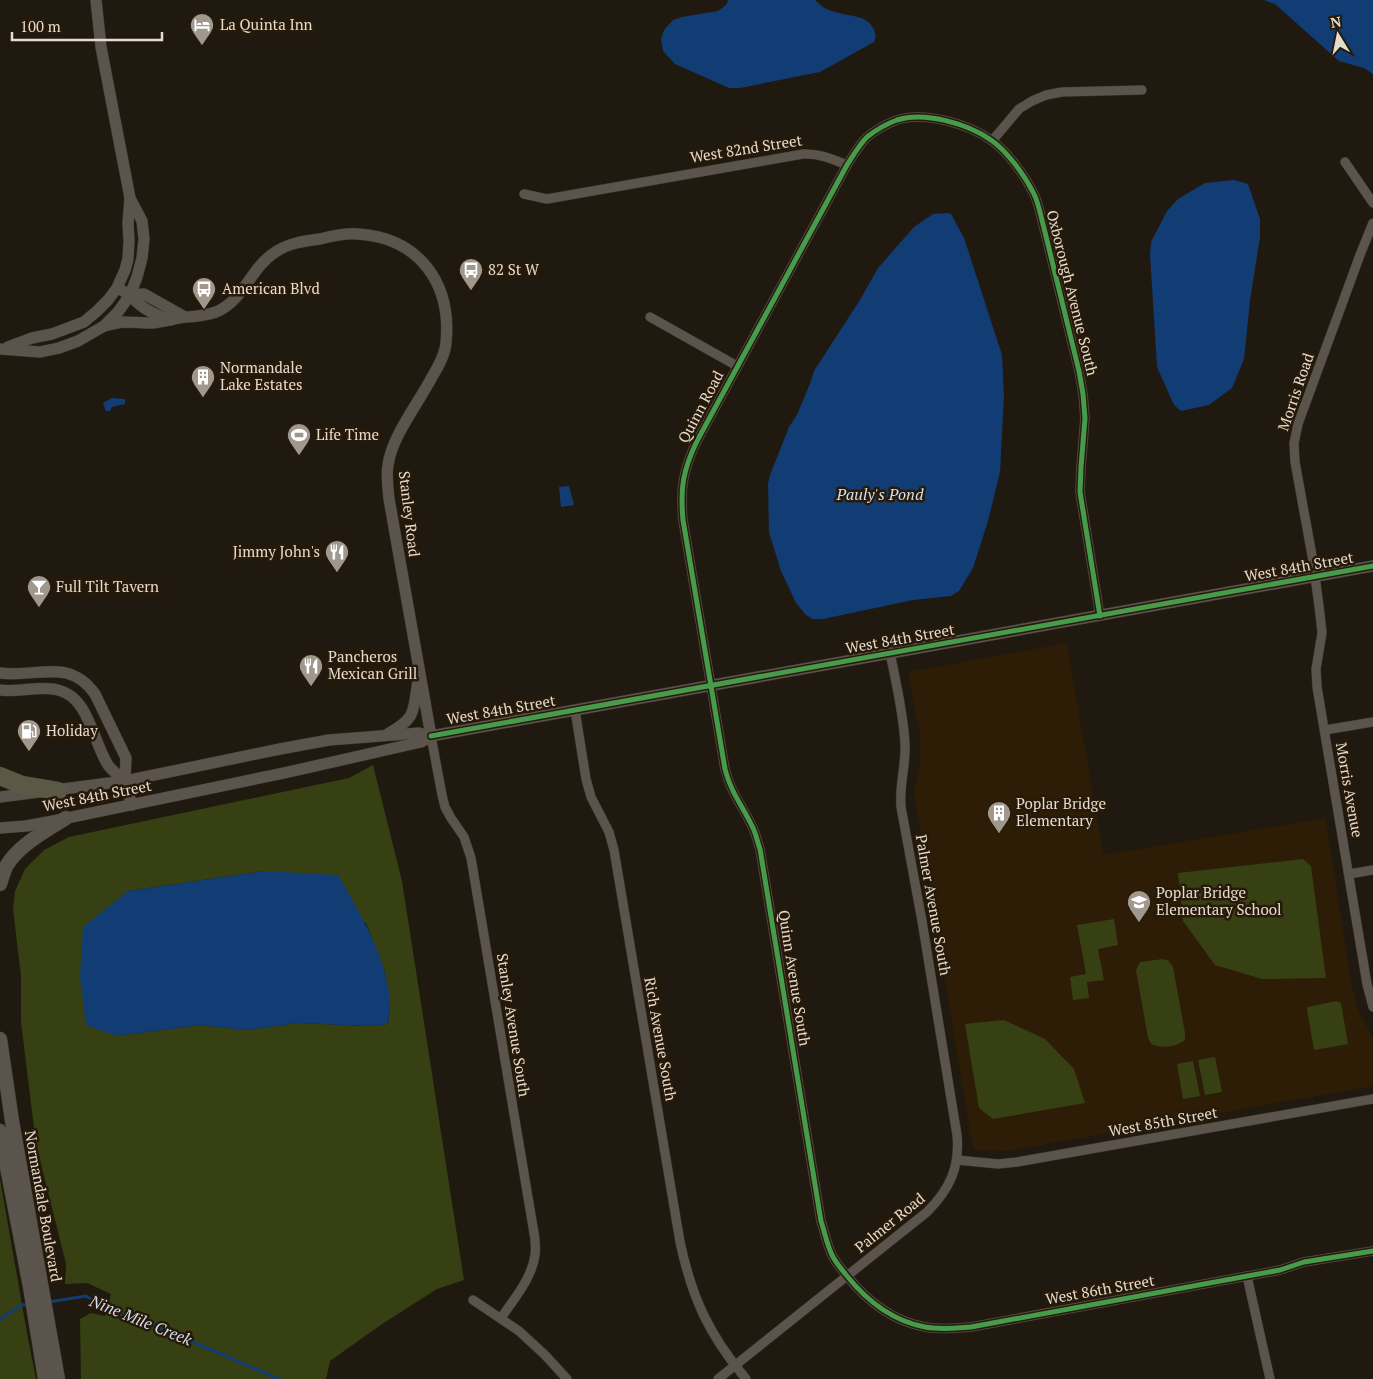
<svg xmlns="http://www.w3.org/2000/svg" width="1373" height="1379" font-family="'PT Serif',serif">
  <style>
    .built { fill: #2d1d07 }
    .green { fill: #364013; fill-rule: evenodd }
    .water { fill: #123d74 }
    .lines { fill: none; stroke-linecap: round; stroke-linejoin: round }
    .stream { stroke: #123d74; stroke-width: 3 }
    .minor-casing { stroke: #3a342e; stroke-width: 10 }
    .tertiary-casing { stroke: #3a342e; stroke-width: 12 }
    .secondary-casing { stroke: #3a342e; stroke-width: 15 }
    .motorway-casing { stroke: #3a342e; stroke-width: 19 }
    .minor { stroke: #5b544d; stroke-width: 9 }
    .tertiary { stroke: #5b544d; stroke-width: 11 }
    .secondary { stroke: #5b544d; stroke-width: 14 }
    .motorway { stroke: #5c5846; stroke-width: 18 }
    .cycleway-casing { stroke: #271a09; stroke-width: 8 }
    .cycleway { stroke: #469c4c; stroke-width: 5 }
    .labels { text-anchor: middle; stroke-width: 5; stroke-linejoin: round; paint-order: stroke }
    .poi-label { font-size: 15px; fill: #e5dcd1; stroke: #271a09; text-anchor: start }
    .street-label { font-size: 15px; fill: #e5dcd1; stroke: #271a09 }
    .water-label { font-size: 16px; font-style: italic; fill: #d1dff1; stroke: #271a09 }
  </style>
  <rect width="100%" height="100%" fill="#201910"/>
  <path class="built" d="M 1067,643 L 1103,855 L 1325,818 L 1353,991 L 1359,1012 L 1373,1038 L 1373,1086 L 1008,1151 L 975,1150 L 971,1139 L 914,793 L 920,765 L 920,735 L 908,672 Z"/>
  <g class="green">
    <path d="M 373,765 L 402,881 L 464,1280 L 437,1289 L 382,1324 L 330,1361 L 326,1379 L 81,1379 L 80,1319 L 91,1313 L 105,1316 L 111,1294 L 87,1283 L 65,1284 L 66,1264 L 36,1144 L 21,1022 L 21,976 L 13,909 L 15,891 L 25,869 L 44,850 L 69,837 L 349,778 ZM 265,871 L 366,923 L 385,972 L 390,1006 L 388,1024 L 368,1026 L 298,1023 L 246,1030 L 200,1025 L 117,1036 L 128,891 Z"/>
    <path d="M 1303,859 L 1311,866 L 1326,978 L 1262,979 L 1215,965 L 1183,921 L 1178,873 Z"/>
    <path d="M 1114,919 L 1118,945 L 1098,949 L 1104,980 L 1087,982 L 1089,998 L 1073,1000 L 1070,977 L 1086,974 L 1077,925 Z"/>
    <path d="M 1163,959 L 1169,961 L 1173,967 L 1185,1033 L 1185,1040 C 1176,1047 1162,1049 1151,1044 L 1148,1038 L 1136,970 L 1140,962 Z"/>
    <path d="M 1336,1001 L 1341,1003 L 1348,1044 L 1314,1050 L 1307,1010 L 1308,1007 Z"/>
    <path d="M 1004,1020 L 1045,1039 L 1074,1069 L 1085,1103 L 993,1119 L 979,1108 L 965,1024 Z"/>
    <path d="M 1215,1057 L 1222,1092 L 1205,1095 L 1198,1060 Z"/>
    <path d="M 1193,1061 L 1200,1096 L 1183,1099 L 1177,1064 Z"/>
    <path d="M 0,1179 L 27,1333 L 36,1379 L 0,1379 Z"/>
  </g>
  <g class="water">
    <path d="M 728,0 L 815,0 C 820,5 825,9 832,11 C 846,17 867,13 874,30 C 876,35 876,37 874,42 L 820,72 L 740,88 L 729,88 L 675,64 L 663,51 L 661,39 L 664,30 L 673,20 L 682,17 L 718,11 L 727,4 Z"/>
    <path d="M 1264,0 L 1373,0 L 1373,74 L 1364,68 L 1339,61 L 1275,4 Z"/>
    <path d="M 1234,180 L 1248,184 L 1260,219 L 1260,237 L 1250,300 L 1244,359 L 1232,388 L 1209,405 L 1181,411 L 1174,405 L 1157,367 L 1150,254 L 1151,242 L 1167,211 L 1178,199 L 1205,183 Z"/>
    <path d="M 948,213 L 951,214 L 964,238 L 1002,355 L 1004,396 L 1000,472 L 988,521 L 973,568 L 959,591 L 951,596 L 913,600 L 823,619 L 812,619 L 805,614 L 796,603 L 781,571 L 769,532 L 768,484 L 770,475 L 789,427 L 797,415 L 811,381 L 814,371 L 860,300 L 878,268 L 914,227 L 933,214 Z"/>
    <path d="M 112,398 L 125,399 L 125,404 L 112,407 L 110,411 L 106,411 L 103,403 Z"/>
    <path d="M 569,486 L 574,505 L 561,507 L 559,487 Z"/>
    <path d="M 265,871 L 338,875 C 361,915 388,958 390,1005 C 390,1011 388,1018 388,1024 L 368,1026 L 298,1023 L 246,1030 L 200,1025 L 117,1036 L 86,1025 L 80,977 L 83,927 L 128,891 Z"/>
  </g>
  <g class="lines">
    <g class="stream">
      <path d="M 49,1302 L 86,1296 L 107,1309 L 149,1323 L 279,1379"/>
      <path d="M 0,1319 L 22,1305 L 30,1304"/>
    </g>
    <g class="minor-casing">
      <g id="minor">
        <path d="M 992,141 L 1019,109 L 1032,101 L 1046,95 L 1062,92 L 1142,90"/>
        <path d="M 1345,162 L 1373,203"/>
        <path d="M 524,194 L 547,199 L 803,154 C 819,153 832,159 847,165"/>
        <path d="M 1373,223 L 1360,255 L 1298,424 L 1294,443 L 1295,462 L 1313,561 L 1320,614 L 1322,633 L 1316,669 L 1317,687 L 1367,984 L 1373,1007"/>
        <path d="M 650,317 L 737,366"/>
        <path d="M 1100,616 L 1080,492 L 1081,467 L 1085,418 L 1083,394 L 1079,371 L 1041,216 C 1039,208 1037,200 1034,194 C 1025,176 1008,152 991,140 C 968,124 925,111 897,120 C 886,124 876,130 867,137 C 859,145 853,156 847,165 L 697,441 C 683,470 680,488 683,520 L 725,769 C 731,793 742,805 752,826 C 756,833 757,841 760,849 L 821,1221 C 825,1233 827,1246 833,1257 C 837,1264 842,1270 847,1276 C 867,1301 893,1321 925,1327 C 941,1330 956,1328 971,1327 L 1280,1270 L 1304,1262 L 1373,1251"/>
        <path d="M 575,710 L 586,779 L 591,797 L 609,832 L 614,850 L 680,1242 C 692,1298 709,1335 746,1379"/>
        <path d="M 1325,730 L 1373,722"/>
        <path d="M 431,736 L 442,795 L 445,807 L 451,818 L 464,837 L 471,858 L 535,1239 C 535,1244 536,1250 535,1255 C 532,1278 514,1299 501,1318"/>
        <path d="M 1349,874 L 1373,870"/>
        <path d="M 957,1160 L 998,1164 L 1017,1162 L 1373,1099"/>
        <path d="M 1247,1276 L 1270,1379"/>
        <path d="M 473,1300 L 519,1331 L 545,1355 L 567,1379"/>
        <path d="M 718,1379 L 927,1212 C 950,1189 960,1167 957,1135 L 922,921 L 901,807 C 899,785 906,766 905,745 C 904,716 896,682 890,653"/>
      </g>
    </g>
    <g class="tertiary-casing">
      <g id="tertiary">
        <path d="M 123,291 C 130,295 133,299 139,304 C 147,311 161,317 171,320"/>
        <path d="M 130,295 L 144,294 L 185,317"/>
        <path d="M 104,326 C 110,325 116,323 122,322 C 132,322 143,323 153,323 C 164,322 175,318 186,317 C 198,316 204,316 216,312 C 243,301 251,268 274,253 C 288,243 304,241 320,239 C 332,236 346,233 358,234 C 419,238 452,283 446,343 C 445,355 438,367 432,377 C 418,404 392,436 388,465 C 386,476 388,488 389,499 L 431,736"/>
        <path d="M 8,347 L 32,338 L 52,334 L 84,322 L 97,311 L 108,300 L 117,288 L 125,270 L 128,259 L 129,241 L 128,223 L 130,198"/>
        <path d="M 0,349 L 40,352 L 59,348 L 78,341 L 104,326 L 118,312 L 130,295 L 137,277 L 142,258 L 144,239 L 142,221 L 130,198 L 101,47 L 96,0"/>
        <path d="M 0,673 C 36,678 69,657 95,694 L 126,758 L 125,781 L 132,805"/>
        <path d="M 0,690 C 19,693 39,685 58,690 C 89,697 93,742 108,765 C 112,771 120,776 125,781"/>
        <path d="M 389,733 C 417,718 413,710 418,681"/>
        <path d="M 0,797 L 125,781 L 280,749 L 329,740 L 419,733 L 431,736 L 1373,566"/>
        <path d="M 0,828 L 26,826 L 48,822 L 284,773 L 421,742 L 431,736"/>
      </g>
    </g>
    <g class="secondary-casing">
      <g id="secondary">
        <path d="M 0,884 C 2,878 4,870 7,865 C 19,845 47,830 66,818"/>
        <path d="M 0,1039 L 12,1121 L 58,1379"/>
        <path d="M 0,1131 L 30,1287 L 45,1379"/>
      </g>
    </g>
    <g class="motorway-casing">
      <path id="motorway" d="M 0,776 L 22,785 L 58,791"/>
    </g>
    <use href="#minor" class="minor"/>
    <use href="#tertiary" class="tertiary"/>
    <use href="#secondary" class="secondary"/>
    <use href="#motorway" class="motorway"/>
    <g class="cycleway-casing">
      <g id="cycleway">
        <path d="M 1100,616 L 1080,492 L 1081,467 L 1085,418 L 1083,394 L 1079,371 L 1041,216 C 1039,208 1037,200 1034,194 C 1025,176 1008,152 991,140 C 968,124 925,111 897,120 C 886,124 876,130 867,137 C 859,145 853,156 847,165 L 697,441 C 683,470 680,488 683,520 L 725,769 C 731,793 742,805 752,826 C 756,833 757,841 760,849 L 821,1221 C 825,1233 827,1246 833,1257 C 837,1264 842,1270 847,1276 C 867,1301 893,1321 925,1327 C 941,1330 956,1328 971,1327 L 1280,1270 L 1304,1262 L 1373,1251"/>
        <path d="M 431,736 L 1373,566"/>
      </g>
    </g>
    <use href="#cycleway" class="cycleway"/>
  </g>
  <defs>
    <g id="hotel-pin" transform="scale(1.25)"><path d="M0 17L-7.5 6A9.5 9.5 0 1 1 7.5 6Z" fill="#a0988d" stroke="#271a09"/><path d="M-6-4.5h1.5V1H6V5H4.5V3h-9V5H-6ZM-4 0a1.8 1.8 0 1 1 3.6 0ZM.5 0V-2.5h3Q6-2.5 6 0Z" fill="#fff"/></g>
    <g id="bus-pin" transform="scale(1.25)"><path d="M0 17L-7.5 6A9.5 9.5 0 1 1 7.5 6Z" fill="#a0988d" stroke="#271a09"/><path d="M-5-6H5V4H4V6H2V4H-2V6H-4V4H-5ZM-3.5-4V0h7V-4ZM-3.5 1.2v1.5H-2V1.2ZM2 1.2v1.5H3.5V1.2Z" fill="#fff"/></g>
    <g id="building-pin" transform="scale(1.25)"><path d="M0 17L-7.5 6A9.5 9.5 0 1 1 7.5 6Z" fill="#a0988d" stroke="#271a09"/><path d="M-4-6H4V6H1V3H-1V6H-4ZM-2.5-4.3h1.7v1.8h-1.7ZM.8-4.3h1.7v1.8H.8ZM-2.5-1h1.7V.8h-1.7ZM.8-1h1.7V.8H.8Z" fill="#fff"/></g>
    <g id="stadium-pin" transform="scale(1.25)"><path d="M0 17L-7.5 6A9.5 9.5 0 1 1 7.5 6Z" fill="#a0988d" stroke="#271a09"/><path d="M0-5a6.5 5 0 1 0 0 10a6.5 5 0 1 0 0-10ZM-3.5-1.8h7v3.6h-7Z" fill="#fff"/></g>
    <g id="restaurant-pin" transform="scale(1.25)"><path d="M0 17L-7.5 6A9.5 9.5 0 1 1 7.5 6Z" fill="#a0988d" stroke="#271a09"/><path d="M-5-6h1v4h1v-4h1v4h1v-4h1v5L-1.5 .5V6h-2V.5L-5-1ZM5-6V6H3V1.5H1.5Q1.5-4 5-6Z" fill="#fff"/></g>
    <g id="bar-pin" transform="scale(1.25)"><path d="M0 17L-7.5 6A9.5 9.5 0 1 1 7.5 6Z" fill="#a0988d" stroke="#271a09"/><path d="M-6-5H6L.8 .8V4.5H3.5V6h-7V4.5H-.8V.8Z" fill="#fff"/></g>
    <g id="fuel-pin" transform="scale(1.25)"><path d="M0 17L-7.5 6A9.5 9.5 0 1 1 7.5 6Z" fill="#a0988d" stroke="#271a09"/><path d="M-5.5-6h7V0h2V4h1.3V-2.5L3-4.5l.8-.8L6-3V5H2.5V1h-1V6h-7ZM-4.2-4.7v3.2H.2V-4.7Z" fill="#fff"/></g>
    <g id="school-pin" transform="scale(1.25)"><path d="M0 17L-7.5 6A9.5 9.5 0 1 1 7.5 6Z" fill="#a0988d" stroke="#271a09"/><path d="M0-5L7-2L0 1L-7-2ZM-4 1L0 2.5L4 1V4Q0 6-4 4Z" fill="#fff"/></g>
  </defs>
  <g fill-rule="evenodd">
    <use href="#hotel-pin" x="202" y="25"/>
    <use href="#bus-pin" x="471" y="270"/>
    <use href="#bus-pin" x="204" y="289"/>
    <use href="#building-pin" x="203" y="377"/>
    <use href="#stadium-pin" x="299" y="435"/>
    <use href="#restaurant-pin" x="337" y="552"/>
    <use href="#bar-pin" x="39" y="587"/>
    <use href="#restaurant-pin" x="311" y="666"/>
    <use href="#fuel-pin" x="29" y="731"/>
    <use href="#building-pin" x="999" y="813"/>
    <use href="#school-pin" x="1139" y="902"/>
  </g>
  <g class="labels">
    <g class="poi-label">
      <text x="220" y="30">La Quinta Inn</text>
      <text x="488" y="275">82 St W</text>
      <text x="222" y="294">American Blvd</text>
      <text x="220" y="373">Normandale<tspan x="220" dy="17">Lake Estates</tspan></text>
      <text x="316" y="440">Life Time</text>
      <text x="320" y="557" text-anchor="end">Jimmy John's</text>
      <text x="56" y="592">Full Tilt Tavern</text>
      <text x="328" y="662">Pancheros<tspan x="328" dy="17">Mexican Grill</tspan></text>
      <text x="46" y="736">Holiday</text>
      <text x="1016" y="809">Poplar Bridge<tspan x="1016" dy="17">Elementary</tspan></text>
      <text x="1156" y="898">Poplar Bridge<tspan x="1156" dy="17">Elementary School</tspan></text>
    </g>
    <g class="street-label">
      <text transform="translate(746 149) rotate(-9)" y="5">West 82nd Street</text>
      <text transform="translate(1072 293) rotate(76)" y="5">Oxborough Avenue South</text>
      <text transform="translate(1296 392) rotate(-71)" y="5">Morris Road</text>
      <text transform="translate(701 407) rotate(-62)" y="5">Quinn Road</text>
      <text transform="translate(409 514) rotate(83)" y="5">Stanley Road</text>
      <text transform="translate(1299 567) rotate(-10)" y="5">West 84th Street</text>
      <text transform="translate(900 639) rotate(-10)" y="5">West 84th Street</text>
      <text transform="translate(501 710) rotate(-10)" y="5">West 84th Street</text>
      <text transform="translate(1349 790) rotate(80)" y="5">Morris Avenue</text>
      <text transform="translate(97 796) rotate(-11)" y="5">West 84th Street</text>
      <text transform="translate(933 905) rotate(80)" y="5">Palmer Avenue South</text>
      <text transform="translate(794 978) rotate(81)" y="5">Quinn Avenue South</text>
      <text transform="translate(513 1025) rotate(81)" y="5">Stanley Avenue South</text>
      <text transform="translate(660 1039) rotate(80)" y="5">Rich Avenue South</text>
      <text transform="translate(1163 1122) rotate(-10)" y="5">West 85th Street</text>
      <text transform="translate(43 1206) rotate(80)" y="5">Normandale Boulevard</text>
      <text transform="translate(890 1223) rotate(-39)" y="5">Palmer Road</text>
      <text transform="translate(1100 1290) rotate(-10)" y="5">West 86th Street</text>
    </g>
    <g class="water-label">
      <text x="880" y="500">Pauly's Pond</text>
      <text transform="translate(141 1320) rotate(22)" y="6">Nine Mile Creek</text>
    </g>
  </g>
  <g transform="translate(1338 35) rotate(350)" stroke="#271a09" stroke-width="4" paint-order="stroke">
  <path d="M0-4L9 19L0 12L-9 19Z" fill="#e5dcd1"/>
  <text y="-8" font-size="14" font-weight="bold" text-anchor="middle" fill="#e5dcd1">N</text>
  </g>
  <path d="M12 32v8h150v-8" fill="none" stroke="#e5dcd1" stroke-width="2.5"/>
  <text x="20" y="32" font-size="15" fill="#e5dcd1" stroke="#271a09" stroke-width="4" paint-order="stroke">100 m</text>
</svg>
